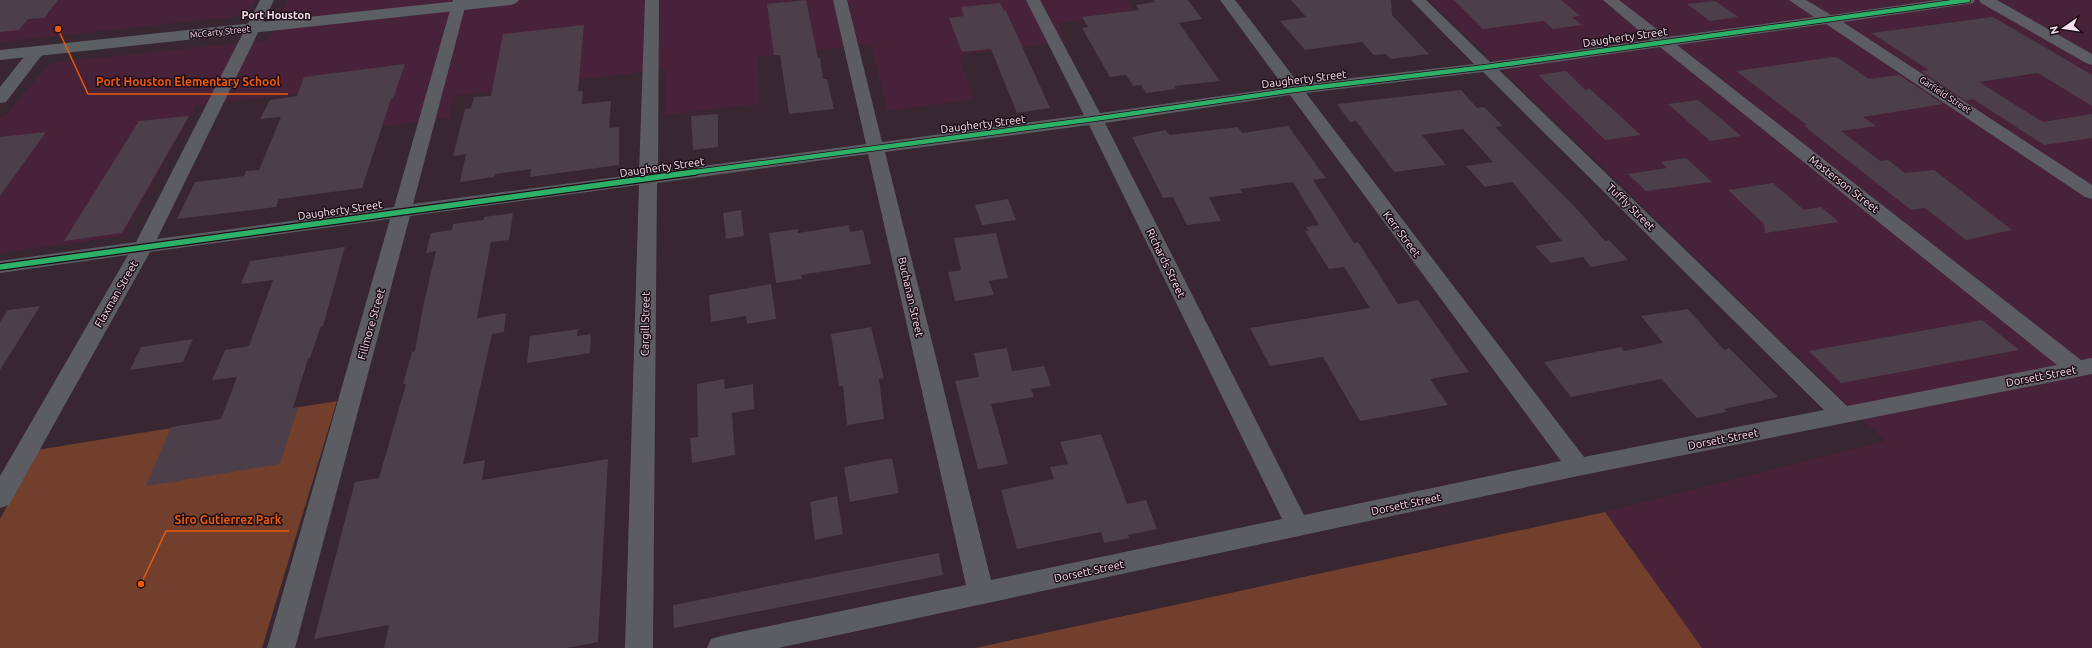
<svg xmlns="http://www.w3.org/2000/svg" width="2092" height="648" font-family="Ubuntu,sans-serif">
  <style>
    .built { fill: #482239 }
    .green { fill: #713f2c }
    .building { fill: #4c3f49 }
    .lines { fill: none; stroke-linecap: round; stroke-linejoin: round }
    .street { fill: #5b5d62; fill-rule: evenodd }
    .secondary { fill: #5c6065; fill-rule: evenodd }
    .cycleway-far1-casing { stroke: #1d0e17; stroke-width: 6 }
    .cycleway-casing { stroke: #1d0e17; stroke-width: 8 }
    .cycleway-far1 { stroke: #2db169; stroke-width: 4.5 }
    .cycleway { stroke: #2db169; stroke-width: 5.5 }
    .labels { text-anchor: middle; stroke-width: 3; stroke-linejoin: round; paint-order: stroke }
    .far-street-label { font-size: 9px; fill: #f8e0ed; stroke: #1d0e17 }
    .far-quarter-label { font-size: 11px; font-weight: bold; fill: #f8e0ed; stroke: #1d0e17 }
    .street-label { font-size: 11px; fill: #f8e0ed; stroke: #1d0e17 }
    .leader { fill: none; stroke: #e8590c; stroke-width: 1.5 }
    .callout-dot { fill: #e8590c; stroke: #1d0e17; stroke-width: 1.5 }
    .callout-label { font-size: 12px; text-anchor: middle; font-weight: bold; fill: #e8590c; stroke: #1d0e17; stroke-width: 3; stroke-linejoin: round; paint-order: stroke }
  </style>
  <rect width="100%" height="100%" fill="#382631"/>
  <g class="built">
    <path d="M 0,0 L 256,0 L 250,11 L 232,17 L 0,42 Z"/>
    <path d="M 287,0 L 1127,0 L 1135,14 L 1058,23 L 1066,42 L 959,55 L 974,99 L 887,111 L 871,44 L 757,57 L 759,104 L 665,115 L 665,69 L 454,96 L 449,118 L 311,135 L 329,90 L 196,106 L 123,236 L 0,253 L 0,117 L 5,116 L 47,66 L 58,62 L 269,40 Z"/>
    <path d="M 1430,0 L 2092,0 L 2092,648 L 1702,648 L 1605,512 L 1885,441 Z"/>
  </g>
  <g class="green">
    <path d="M 337,401 L 262,648 L 0,648 L 0,519 L 37,450 Z"/>
    <path d="M 1605,512 L 1702,648 L 975,648 Z"/>
  </g>
  <g class="building">
    <path d="M 0,0 L 58,0 L 44,18 L 28,19 L 19,30 L 0,32 Z"/>
    <path d="M 806,0 L 818,58 L 820,58 L 823,79 L 827,79 L 834,109 L 789,114 L 780,55 L 774,55 L 767,4 Z"/>
    <path d="M 1153,0 L 1188,0 L 1202,19 L 1179,23 L 1220,81 L 1174,86 L 1176,89 L 1146,93 L 1141,85 L 1133,86 L 1126,75 L 1110,77 L 1082,28 L 1088,27 L 1082,17 L 1139,10 L 1136,5 L 1155,2 Z"/>
    <path d="M 1291,0 L 1391,0 L 1392,15 L 1429,54 L 1391,59 L 1386,54 L 1374,55 L 1362,42 L 1305,50 L 1280,21 L 1306,17 Z"/>
    <path d="M 1454,0 L 1561,0 L 1580,16 L 1572,17 L 1582,25 L 1553,29 L 1544,21 L 1483,29 Z"/>
    <path d="M 1715,1 L 1738,17 L 1710,21 L 1687,4 Z"/>
    <path d="M 1000,3 L 1004,11 L 1006,11 L 1050,108 L 1017,113 L 991,49 L 962,52 L 949,18 L 964,16 L 961,7 Z"/>
    <path d="M 1993,17 L 2092,75 L 2092,106 L 2038,73 L 1979,82 L 2043,122 L 2092,114 L 2092,138 L 2044,145 L 1973,99 L 1966,101 L 1921,71 L 1929,70 L 1871,33 Z"/>
    <path d="M 584,25 L 578,91 L 583,91 L 582,104 L 611,101 L 609,128 L 619,127 L 619,165 L 530,177 L 531,169 L 495,174 L 494,177 L 460,182 L 466,154 L 453,156 L 465,109 L 471,108 L 474,97 L 491,96 L 503,34 Z"/>
    <path d="M 1833,57 L 1838,58 L 1869,79 L 1899,75 L 1943,104 L 1863,117 L 1876,126 L 1841,131 L 1880,161 L 1888,160 L 1905,173 L 1934,170 L 2012,230 L 1966,240 L 1925,208 L 1911,210 L 1804,126 L 1807,125 L 1736,71 Z"/>
    <path d="M 405,64 L 393,99 L 391,99 L 362,188 L 279,199 L 276,207 L 177,219 L 195,182 L 244,176 L 246,171 L 259,170 L 281,117 L 260,119 L 270,100 L 297,96 L 304,77 Z"/>
    <path d="M 1566,71 L 1585,90 L 1590,89 L 1641,135 L 1605,140 L 1538,75 Z"/>
    <path d="M 1461,90 L 1477,108 L 1484,107 L 1503,126 L 1495,127 L 1575,207 L 1605,241 L 1609,240 L 1628,260 L 1591,267 L 1583,257 L 1551,263 L 1535,246 L 1562,241 L 1512,182 L 1485,187 L 1466,166 L 1493,162 L 1463,129 L 1422,135 L 1446,165 L 1394,172 L 1356,121 L 1350,122 L 1337,104 Z"/>
    <path d="M 1698,100 L 1720,118 L 1741,136 L 1710,141 L 1668,104 Z"/>
    <path d="M 718,114 L 718,147 L 693,150 L 691,116 Z"/>
    <path d="M 189,116 L 122,233 L 64,241 L 139,121 Z"/>
    <path d="M 1288,126 L 1326,178 L 1313,180 L 1354,243 L 1358,242 L 1398,304 L 1418,300 L 1469,372 L 1430,379 L 1448,405 L 1360,421 L 1323,357 L 1270,366 L 1250,328 L 1370,308 L 1344,267 L 1329,269 L 1305,231 L 1309,231 L 1306,227 L 1319,225 L 1293,182 L 1240,189 L 1242,193 L 1209,197 L 1221,221 L 1187,225 L 1173,197 L 1163,198 L 1132,137 L 1165,130 L 1170,135 L 1238,127 L 1242,133 Z"/>
    <path d="M 46,132 L 0,196 L 0,137 Z"/>
    <path d="M 1686,158 L 1712,182 L 1646,191 L 1628,174 L 1667,168 L 1661,162 Z"/>
    <path d="M 1773,183 L 1804,210 L 1821,207 L 1839,222 L 1765,233 L 1764,224 L 1728,190 Z"/>
    <path d="M 1008,199 L 1016,220 L 982,225 L 975,205 Z"/>
    <path d="M 741,210 L 744,236 L 726,239 L 723,213 Z"/>
    <path d="M 513,213 L 509,240 L 491,242 L 477,318 L 506,313 L 504,332 L 492,334 L 463,464 L 485,460 L 482,480 L 608,459 L 598,642 L 567,648 L 384,648 L 389,625 L 314,639 L 355,482 L 379,478 L 406,384 L 403,384 L 412,352 L 415,351 L 423,307 L 436,251 L 426,253 L 431,233 L 452,230 L 453,224 L 484,220 L 484,217 Z"/>
    <path d="M 849,225 L 850,232 L 863,230 L 871,264 L 801,275 L 802,279 L 776,283 L 769,233 L 798,229 L 798,233 Z"/>
    <path d="M 996,233 L 1008,278 L 989,281 L 994,295 L 955,301 L 948,272 L 961,270 L 954,238 Z"/>
    <path d="M 345,247 L 323,326 L 321,326 L 310,358 L 308,359 L 293,408 L 298,407 L 280,464 L 146,486 L 171,427 L 221,419 L 237,377 L 212,380 L 225,350 L 249,346 L 273,280 L 241,284 L 250,261 Z"/>
    <path d="M 771,284 L 776,319 L 747,324 L 746,316 L 711,322 L 709,295 Z"/>
    <path d="M 40,306 L 0,370 L 0,322 L 8,310 Z"/>
    <path d="M 1688,309 L 1724,350 L 1729,348 L 1778,397 L 1724,409 L 1727,412 L 1697,418 L 1661,379 L 1571,397 L 1544,362 L 1621,347 L 1624,351 L 1663,343 L 1641,316 Z"/>
    <path d="M 1982,320 L 2019,350 L 1841,383 L 1809,351 Z"/>
    <path d="M 871,327 L 884,378 L 879,379 L 884,419 L 847,425 L 843,386 L 839,386 L 831,334 Z"/>
    <path d="M 578,329 L 577,336 L 591,334 L 590,353 L 527,363 L 530,336 Z"/>
    <path d="M 193,339 L 183,362 L 130,370 L 141,347 Z"/>
    <path d="M 1007,348 L 1012,371 L 1044,366 L 1051,386 L 1031,389 L 1034,397 L 991,404 L 1008,464 L 978,469 L 955,381 L 979,377 L 974,353 Z"/>
    <path d="M 724,379 L 725,389 L 753,384 L 754,409 L 732,413 L 735,455 L 692,463 L 690,438 L 698,437 L 697,384 Z"/>
    <path d="M 1101,434 L 1127,504 L 1146,500 L 1157,529 L 1128,535 L 1129,538 L 1104,543 L 1101,532 L 1017,549 L 1001,490 L 1054,479 L 1050,467 L 1068,464 L 1060,442 Z"/>
    <path d="M 892,458 L 899,493 L 850,502 L 844,467 Z"/>
    <path d="M 837,496 L 843,534 L 815,540 L 810,502 Z"/>
    <path d="M 939,553 L 943,575 L 674,628 L 673,605 Z"/>
  </g>
  <g class="lines">
    <g class="street">
      <path d="M 260,0 L 274,0 L 157,239 L 394,207 L 453,0 L 467,0 L 413,204 L 639,174 L 645,0 L 659,0 L 658,172 L 866,144 L 833,0 L 847,0 L 882,142 L 1084,115 L 1026,0 L 1040,0 L 1100,113 L 1284,87 L 1220,0 L 1235,0 L 1299,84 L 1474,64 L 1411,0 L 1426,0 L 1490,62 L 1650,40 L 1603,0 L 1619,0 L 1667,37 L 1814,17 L 1789,0 L 1806,0 L 1831,15 L 1936,0 L 1975,0 L 1973,3 L 1968,4 L 1843,22 L 2092,185 L 2092,199 L 2085,197 L 1826,24 L 1677,45 L 2081,360 L 2092,358 L 2092,374 L 1578,476 L 778,648 L 707,648 L 711,639 L 721,636 L 966,585 L 868,154 L 657,183 L 653,648 L 625,648 L 639,185 L 410,216 L 295,648 L 267,648 L 390,219 L 150,252 L 9,505 L 0,508 L 0,476 L 128,255 L 0,273 L 0,261 L 136,242 ZM 1660,47 L 2057,365 L 1847,406 L 1499,70 ZM 1483,72 L 1824,410 L 1584,457 L 1306,93 ZM 1290,95 L 1561,461 L 1304,515 L 1105,123 ZM 1089,125 L 1282,519 L 991,580 L 885,152 Z"/>
      <path d="M 1979,0 L 1997,0 L 2092,54 L 2092,65 L 2086,63 L 1981,3 Z"/>
      <path d="M 37,46 L 43,48 L 45,51 L 6,102 L 0,103 L 0,87 L 31,48 Z"/>
    </g>
    <path class="secondary" d="M 468,0 L 519,0 L 516,3 L 511,5 L 0,60 L 0,50 Z"/>
    <g class="cycleway-far1-casing">
      <path id="cycleway-far1" d="M 688,173 L 1094,119 L 1294,90 L 1486,67 L 1968,0"/>
    </g>
    <g class="cycleway-casing">
      <path id="cycleway" d="M 0,267 L 695,172"/>
    </g>
    <use href="#cycleway-far1" class="cycleway-far1"/>
    <use href="#cycleway" class="cycleway"/>
  </g>
  <g class="labels">
    <g class="far-street-label">
      <text transform="translate(220 32) rotate(-6)" y="3">McCarty Street</text>
      <text transform="translate(1945 95) rotate(33)" y="3">Garfield Street</text>
    </g>
    <g class="far-quarter-label">
      <text x="276" y="19">Port Houston</text>
    </g>
    <g class="street-label">
      <text transform="translate(1625 37) rotate(-8)" y="4">Daugherty Street</text>
      <text transform="translate(1304 79) rotate(-7)" y="4">Daugherty Street</text>
      <text transform="translate(983 124) rotate(-7)" y="4">Daugherty Street</text>
      <text transform="translate(662 167) rotate(-8)" y="4">Daugherty Street</text>
      <text transform="translate(1844 184) rotate(38)" y="4">Masterson Street</text>
      <text transform="translate(1631 207) rotate(44)" y="4">Tuffly Street</text>
      <text transform="translate(340 210) rotate(-8)" y="4">Daugherty Street</text>
      <text transform="translate(1402 234) rotate(53)" y="4">Kerr Street</text>
      <text transform="translate(1166 263) rotate(64)" y="4">Richards Street</text>
      <text transform="translate(116 294) rotate(-60)" y="4">Flaxman Street</text>
      <text transform="translate(911 297) rotate(77)" y="4">Buchanan Street</text>
      <text transform="translate(371 324) rotate(-74)" y="4">Fillmore Street</text>
      <text transform="translate(645 324) rotate(-89)" y="4">Cargill Street</text>
      <text transform="translate(2041 376) rotate(-11)" y="4">Dorsett Street</text>
      <text transform="translate(1723 439) rotate(-11)" y="4">Dorsett Street</text>
      <text transform="translate(1406 504) rotate(-12)" y="4">Dorsett Street</text>
      <text transform="translate(1089 571) rotate(-12)" y="4">Dorsett Street</text>
    </g>
  </g>
  <path class="leader" d="M58 29L88 94H288M141 584L166 531H289"/>
  <g class="callout-dot">
    <circle cx="58" cy="29" r="4"/>
    <circle cx="141" cy="584" r="4"/>
  </g>
  <g class="callout-label">
    <text x="188" y="86">Port Houston Elementary School</text>
    <text x="228" y="524">Siro Gutierrez Park</text>
  </g>
  <g transform="translate(2064 28) rotate(257)" stroke="#1d0e17" stroke-width="3" paint-order="stroke">
  <path d="M0-3L7 15L0 10L-7 15Z" fill="#f8e0ed"/>
  <text y="-6" font-size="11" font-weight="bold" text-anchor="middle" fill="#f8e0ed">N</text>
  </g>
</svg>
